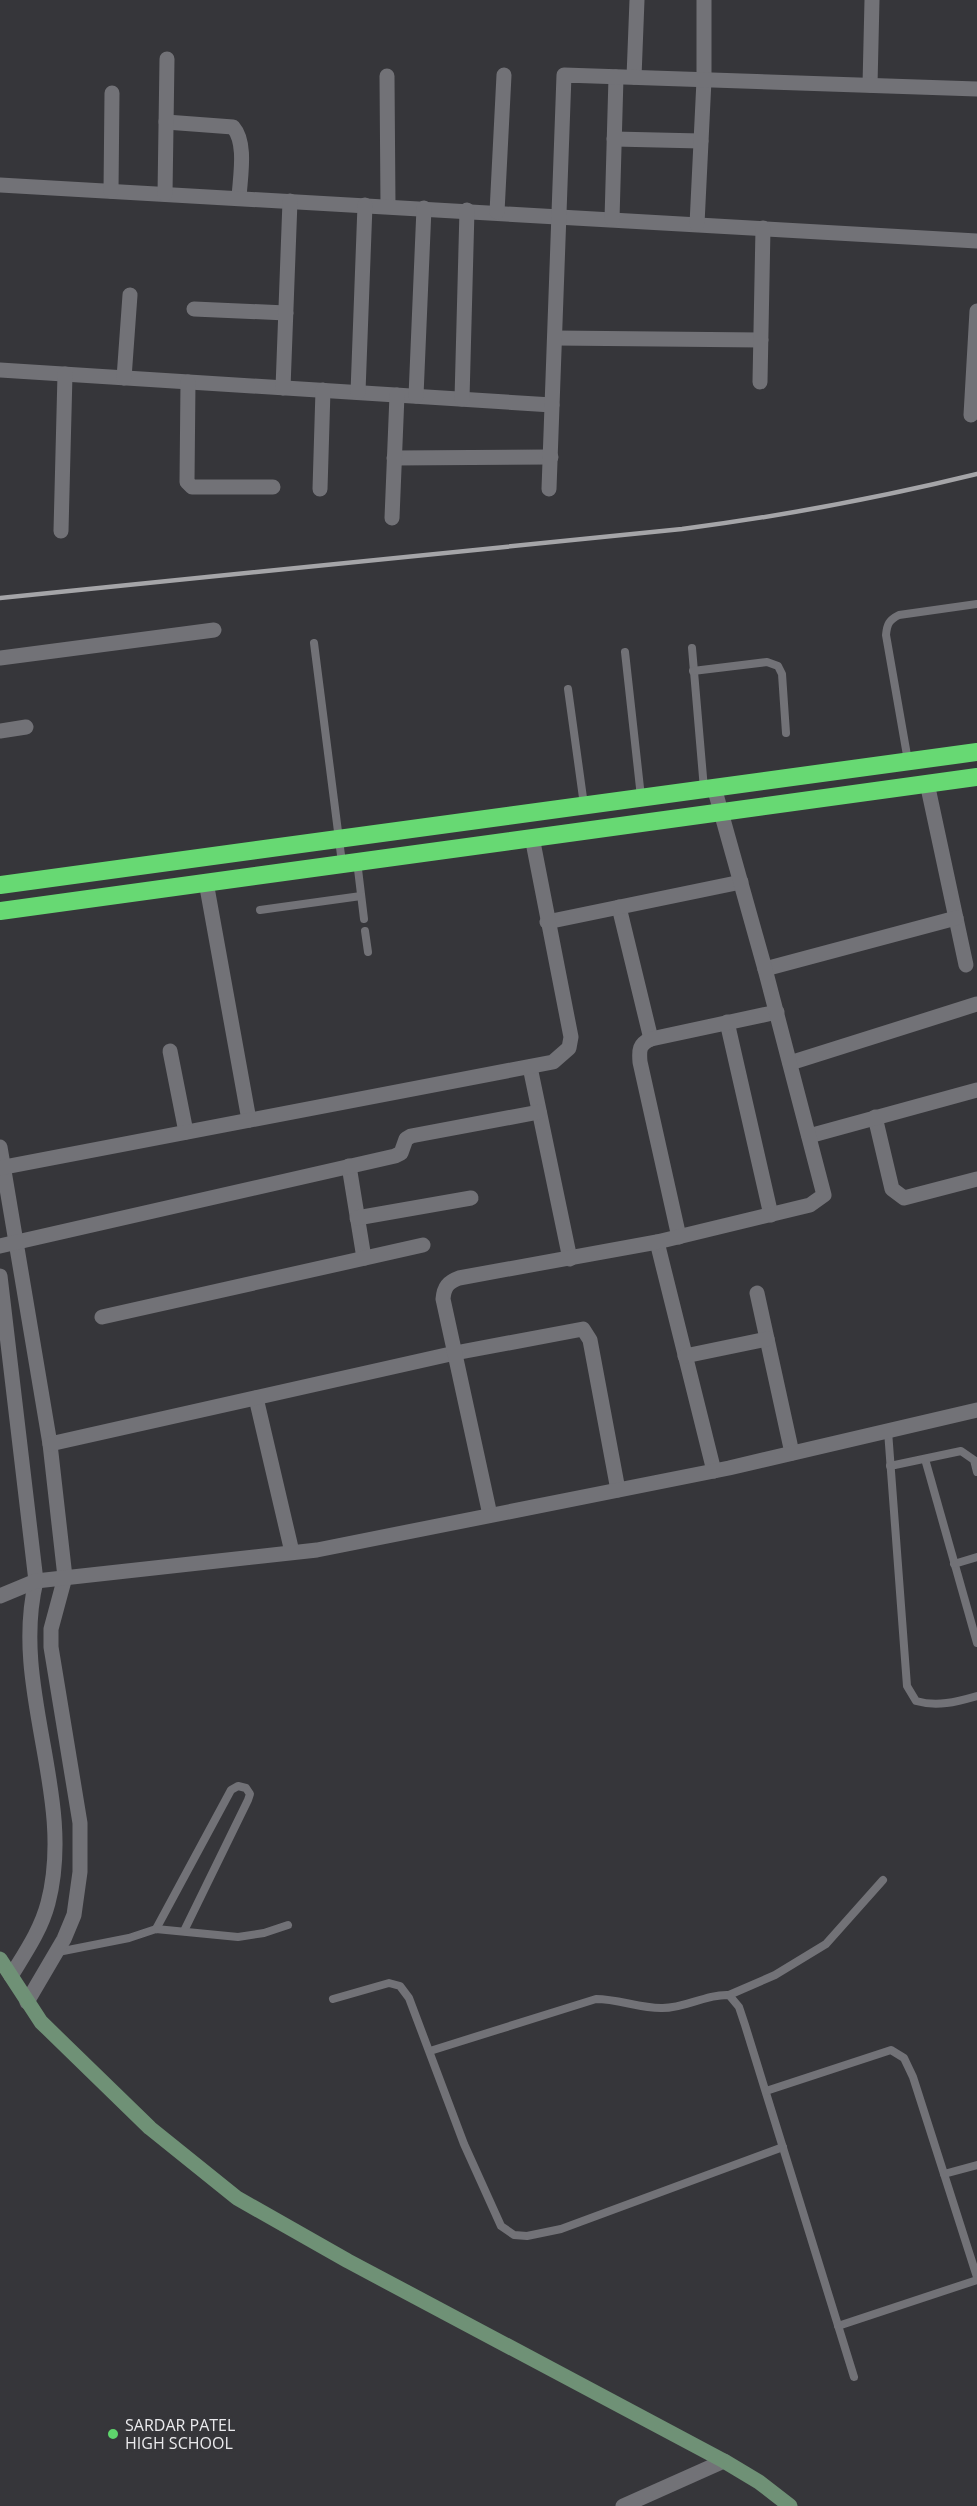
<svg xmlns="http://www.w3.org/2000/svg" width="977" height="2506" font-family="'Open Sans',sans-serif">
  <style>
    .lines { fill: none; stroke-linecap: round; stroke-linejoin: round }
    .lane { stroke: #727277; stroke-width: 8 }
    .street { stroke: #727277; stroke-width: 15 }
    .secondary { stroke: #6f9176; stroke-width: 15 }
    .highway { stroke: #67d973; stroke-width: 18 }
    .rail { stroke: #a5a5a8; stroke-width: 4.5 }
    .poi-dot { fill: #5ed56c; stroke: #36363a; stroke-width: 2 }
    .labels { text-anchor: middle; stroke-width: 6; stroke-linejoin: round; paint-order: stroke }
    .poi-label { font-size: 16px; fill: #eaeaed; stroke: #36363a; text-anchor: start }
  </style>
  <rect width="100%" height="100%" fill="#36363a"/>
  <g class="lines">
    <g class="lane">
      <path d="M 314,643 L 342,863"/>
      <path d="M 692,648 L 704,789"/>
      <path d="M 625,652 L 641,797"/>
      <path d="M 693,671 L 767,662 L 778,666 L 782,674 L 786,733"/>
      <path d="M 568,689 L 584,805"/>
      <path d="M 908,761 L 886,635 C 887,624 889,620 899,615 L 977,604"/>
      <path d="M 357,861 L 364,919"/>
      <path d="M 260,910 L 361,896"/>
      <path d="M 365,931 L 368,952"/>
      <path d="M 888,1431 L 907,1686 L 916,1701 C 937,1707 956,1702 977,1696"/>
      <path d="M 925,1459 L 977,1643"/>
      <path d="M 890,1466 L 961,1451 L 974,1460 L 977,1472"/>
      <path d="M 954,1564 L 977,1557"/>
      <path d="M 156,1929 L 231,1790 L 238,1786 L 246,1788 L 250,1794 L 248,1800 L 184,1931"/>
      <path d="M 58,1952 L 129,1938 L 156,1929 L 238,1937 L 264,1933 L 288,1925"/>
      <path d="M 729,1995 L 775,1975 L 826,1944 L 883,1880"/>
      <path d="M 333,1999 L 389,1983 L 400,1986 L 409,1998 L 464,2144 L 501,2226 L 514,2235 L 527,2236 L 561,2229 L 783,2147"/>
      <path d="M 430,2051 L 596,1999 C 618,1999 639,2008 661,2008 C 684,2009 705,1994 729,1995 L 739,2007 L 745,2025 L 854,2377"/>
      <path d="M 766,2091 L 891,2050 L 904,2058 L 913,2077 L 977,2277"/>
      <path d="M 944,2174 L 977,2165"/>
      <path d="M 838,2326 L 977,2280"/>
    </g>
    <g class="street">
      <path d="M 387,76 L 388,206"/>
      <path d="M 634,77 L 637,0"/>
      <path d="M 870,85 L 872,0"/>
      <path d="M 166,122 L 233,127 C 247,143 240,177 239,198"/>
      <path d="M 614,139 L 701,141"/>
      <path d="M 0,185 L 977,241"/>
      <path d="M 111,191 L 112,93"/>
      <path d="M 165,194 L 167,59"/>
      <path d="M 497,212 L 504,75"/>
      <path d="M 612,219 L 616,77"/>
      <path d="M 697,224 L 704,80 L 704,0"/>
      <path d="M 194,309 L 286,313"/>
      <path d="M 555,338 L 761,340"/>
      <path d="M 0,370 L 552,405"/>
      <path d="M 124,378 L 130,295"/>
      <path d="M 188,382 L 187,482 L 192,487 L 273,487"/>
      <path d="M 760,382 L 763,228"/>
      <path d="M 283,388 L 290,201"/>
      <path d="M 358,392 L 365,205"/>
      <path d="M 416,396 L 424,208"/>
      <path d="M 462,399 L 467,210"/>
      <path d="M 971,415 L 977,311"/>
      <path d="M 394,458 L 551,457"/>
      <path d="M 320,489 L 323,390"/>
      <path d="M 549,489 L 564,75 L 977,89"/>
      <path d="M 392,518 L 397,395"/>
      <path d="M 61,531 L 65,374"/>
      <path d="M 0,658 L 214,630"/>
      <path d="M 0,731 L 26,727"/>
      <path d="M 927,783 L 966,965"/>
      <path d="M 206,882 L 249,1120"/>
      <path d="M 619,907 L 651,1039"/>
      <path d="M 547,922 L 741,882"/>
      <path d="M 765,969 L 956,918"/>
      <path d="M 727,1022 L 771,1215"/>
      <path d="M 170,1051 L 186,1132"/>
      <path d="M 790,1063 L 977,1004"/>
      <path d="M 530,1067 L 570,1259"/>
      <path d="M 875,1117 L 892,1189 L 904,1198 L 977,1179"/>
      <path d="M 809,1136 L 977,1090"/>
      <path d="M 0,1147 L 50,1444 L 65,1577 L 51,1629 L 51,1647 L 80,1823 L 80,1872 L 74,1915 L 64,1939 L 27,2002"/>
      <path d="M 349,1166 L 364,1258"/>
      <path d="M 0,1168 L 553,1062 L 569,1048 L 571,1037 L 532,837"/>
      <path d="M 357,1218 L 471,1198"/>
      <path d="M 679,1237 L 640,1062 C 639,1050 639,1044 651,1039 L 777,1012"/>
      <path d="M 657,1242 L 714,1471"/>
      <path d="M 0,1246 L 395,1156 L 401,1153 L 406,1139 L 411,1136 L 539,1112"/>
      <path d="M 0,1276 L 36,1581 C 10,1689 76,1796 48,1903 C 41,1930 25,1953 11,1976"/>
      <path d="M 757,1293 L 792,1453"/>
      <path d="M 102,1317 L 423,1245"/>
      <path d="M 685,1356 L 767,1339"/>
      <path d="M 256,1398 L 292,1552"/>
      <path d="M 50,1444 L 455,1353 L 583,1329 L 590,1340 L 618,1490"/>
      <path d="M 490,1515 L 443,1299 C 444,1287 448,1282 459,1278 L 657,1242 L 810,1205 L 824,1195 L 765,969 L 714,787"/>
      <path d="M 0,1596 L 36,1581 L 317,1550 L 729,1468 L 977,1410"/>
      <path d="M 623,2506 L 724,2461"/>
    </g>
    <path class="secondary" d="M 0,1959 L 41,2022 L 150,2128 L 237,2198 L 348,2261 L 724,2461 L 759,2482 L 790,2506"/>
    <g class="highway">
      <path d="M 0,885 L 977,752"/>
      <path d="M 0,911 L 977,777"/>
    </g>
    <path class="rail" d="M 0,598 L 682,529 C 782,516 879,498 977,474"/>
  </g>
  <circle class="poi-dot" cx="113" cy="2434" r="6"/>
  <g class="labels">
    <g class="poi-label">
      <text x="125" y="2431">SARDAR PATEL<tspan x="125" dy="18">HIGH SCHOOL</tspan></text>
    </g>
  </g>
</svg>
